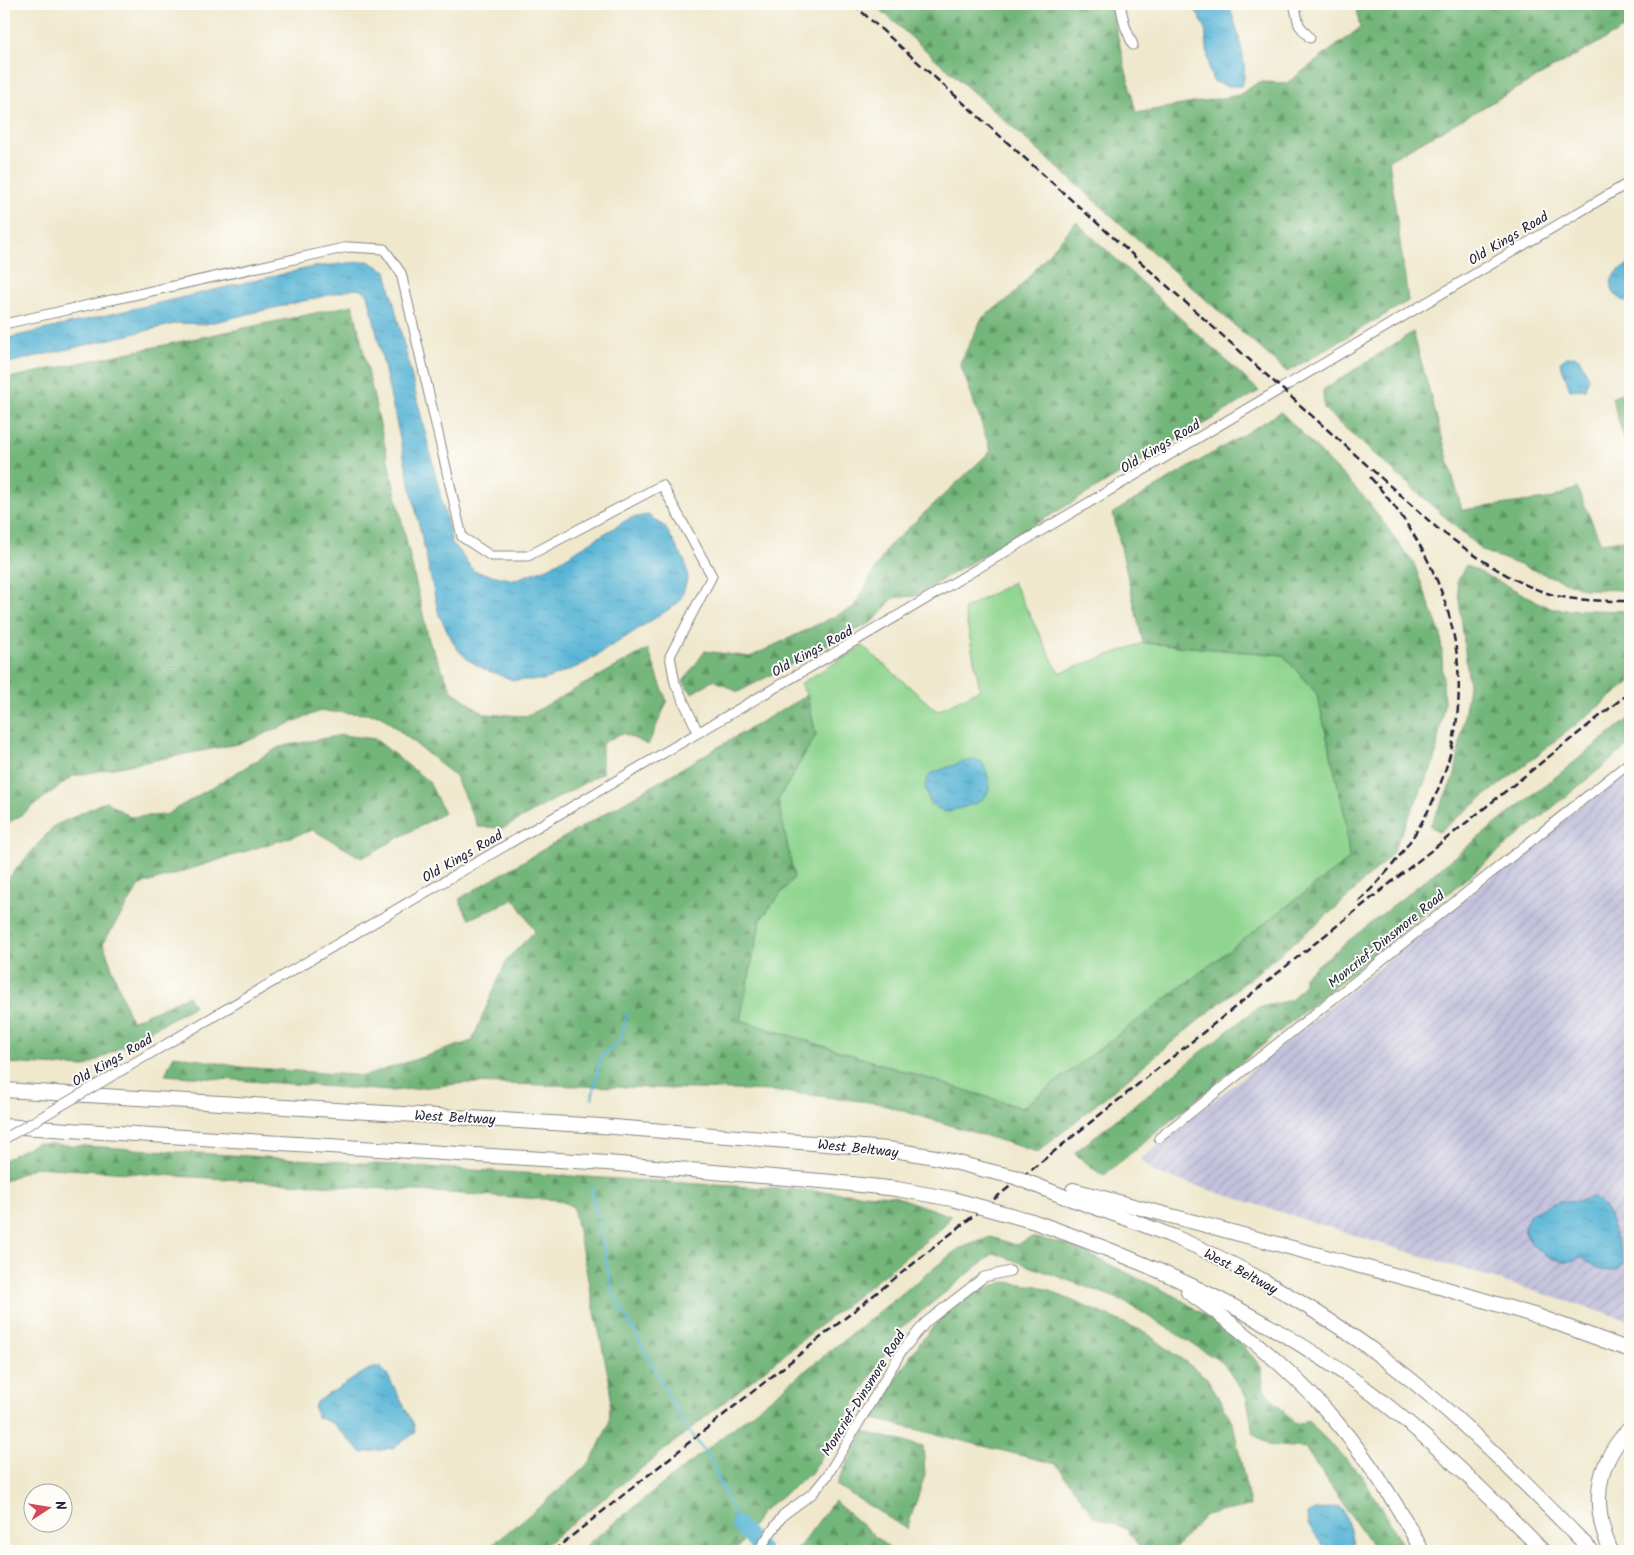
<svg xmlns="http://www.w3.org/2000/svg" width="1634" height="1555" font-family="Kalam,sans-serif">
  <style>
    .industrial { fill: url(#industrial-furrows) }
    .grass { fill: #8fd58f; stroke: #587c65 }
    .forest { fill: url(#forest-firs); stroke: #4a6c5a }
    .water { fill: url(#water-ripples); stroke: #3d6c88 }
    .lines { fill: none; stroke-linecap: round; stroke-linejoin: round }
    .stream { stroke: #58b5d6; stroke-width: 2.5 }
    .river { stroke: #58b5d6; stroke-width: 15 }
    .minor-casing { stroke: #888584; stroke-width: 11 }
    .highway-casing { stroke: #888584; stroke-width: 16 }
    .minor { stroke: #fff; stroke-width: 9 }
    .highway { stroke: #fff; stroke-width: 14 }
    .rail { stroke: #22223b; stroke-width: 2.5; stroke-dasharray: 8 4; stroke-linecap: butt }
    .minor-bridge-casing { stroke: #888584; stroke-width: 11; stroke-linecap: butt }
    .highway-bridge-casing { stroke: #888584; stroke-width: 16; stroke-linecap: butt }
    .minor-bridge { stroke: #fff; stroke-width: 9 }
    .highway-bridge { stroke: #fff; stroke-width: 14 }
    .labels { text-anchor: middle; stroke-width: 4; stroke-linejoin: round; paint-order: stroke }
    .street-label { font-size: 14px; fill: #22223b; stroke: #fdfcf7 }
  </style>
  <defs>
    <pattern id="industrial-furrows" width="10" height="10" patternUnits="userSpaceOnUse" patternTransform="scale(1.25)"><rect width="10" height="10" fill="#c2c1dc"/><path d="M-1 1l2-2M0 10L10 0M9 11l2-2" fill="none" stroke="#a6a6be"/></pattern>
    <pattern id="forest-firs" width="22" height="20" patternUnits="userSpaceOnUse" patternTransform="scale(1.25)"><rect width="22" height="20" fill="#73b67a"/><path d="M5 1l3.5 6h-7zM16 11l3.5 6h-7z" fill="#5e9465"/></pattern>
    <pattern id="water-ripples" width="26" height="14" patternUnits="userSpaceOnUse" patternTransform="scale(1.25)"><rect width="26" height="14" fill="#58b5d6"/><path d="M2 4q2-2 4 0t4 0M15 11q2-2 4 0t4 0" fill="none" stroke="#4893af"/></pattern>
  </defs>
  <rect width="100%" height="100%" fill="#fdfcf7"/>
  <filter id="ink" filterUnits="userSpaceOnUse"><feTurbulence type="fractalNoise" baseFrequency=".02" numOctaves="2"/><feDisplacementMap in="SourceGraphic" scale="10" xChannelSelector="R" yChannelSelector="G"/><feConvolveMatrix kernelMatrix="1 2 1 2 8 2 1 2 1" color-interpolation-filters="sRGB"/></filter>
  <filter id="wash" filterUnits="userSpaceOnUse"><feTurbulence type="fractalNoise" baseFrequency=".0096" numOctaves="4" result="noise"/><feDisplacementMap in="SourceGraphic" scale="20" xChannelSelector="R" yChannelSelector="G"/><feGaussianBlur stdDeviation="1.12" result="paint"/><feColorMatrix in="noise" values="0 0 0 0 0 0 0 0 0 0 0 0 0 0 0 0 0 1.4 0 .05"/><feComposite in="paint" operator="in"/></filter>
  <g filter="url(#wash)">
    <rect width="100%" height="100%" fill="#efe8cd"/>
    <path class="industrial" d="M 1630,766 L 1630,1321 L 1155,1173 L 1141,1159 Z"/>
    <path class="grass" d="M 1013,582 L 1059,673 L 1143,643 L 1283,655 L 1317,694 L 1345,816 L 1350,859 L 1022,1108 L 740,1020 L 761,919 L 794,877 L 778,800 L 816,735 L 807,695 L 800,684 L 863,646 L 937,711 L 980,689 L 964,609 Z"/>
    <g class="forest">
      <path d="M 874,4 L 1110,4 L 1136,113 L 1239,95 L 1259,82 L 1287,83 L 1360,28 L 1355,4 L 1630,4 L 1630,25 L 1389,160 L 1408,301 L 1287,372 Z"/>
      <path d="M 1076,222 L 1259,391 L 915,596 L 893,598 L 874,621 L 738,692 L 714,680 L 692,693 L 683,682 L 705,651 L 750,657 L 854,607 L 888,547 L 991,451 L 960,363 L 982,318 L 1011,297 Z"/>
      <path d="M 353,305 L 429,641 L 452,691 L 485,714 L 527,716 L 648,649 L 667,702 L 648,745 L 622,733 L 602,743 L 602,773 L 504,828 L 478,827 L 455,776 L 380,715 L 320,711 L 242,743 L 73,776 L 17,818 L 4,825 L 4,379 Z"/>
      <path d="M 1413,332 L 1462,510 L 1553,498 L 1577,488 L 1601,543 L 1630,539 L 1630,590 L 1584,589 L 1483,551 L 1324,409 L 1323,390 Z"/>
      <path d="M 1630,389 L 1630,459 L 1612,398 Z"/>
      <path d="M 1281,412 L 1366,499 L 1414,564 L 1441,635 L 1444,703 L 1435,760 L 1391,855 L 1338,906 L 1038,1152 L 877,1103 L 775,1091 L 466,1083 L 391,1091 L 165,1075 L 174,1055 L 240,1067 L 365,1076 L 472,1041 L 507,959 L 535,931 L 515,899 L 469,919 L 459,899 L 807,695 L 816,735 L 778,800 L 794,877 L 761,919 L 740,1020 L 1022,1108 L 1349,859 L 1345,816 L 1317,694 L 1283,655 L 1143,643 L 1113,513 Z"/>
      <path d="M 1466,565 L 1552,609 L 1630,611 L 1630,682 L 1439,832 L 1430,826 L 1455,775 L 1469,685 L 1457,582 Z"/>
      <path d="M 1630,718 L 1630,744 L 1103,1176 L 1074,1153 L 1257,1008 L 1291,1000 L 1304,985 L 1304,976 Z"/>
      <path d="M 342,735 L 375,739 L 429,782 L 444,813 L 362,858 L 313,830 L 140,885 L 103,943 L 131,1021 L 188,996 L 194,1006 L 85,1067 L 4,1063 L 4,883 L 54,826 L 106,801 L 130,817 L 166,815 L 279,747 Z"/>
      <path d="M 36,1143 L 894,1196 L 951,1216 L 942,1228 L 538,1551 L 484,1551 L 543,1504 L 591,1462 L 609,1424 L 611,1389 L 573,1207 L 559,1200 L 35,1167 L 4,1181 L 4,1160 Z"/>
      <path d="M 991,1237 L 1016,1245 L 1032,1237 L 1069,1245 L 1177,1297 L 1233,1334 L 1261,1367 L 1264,1390 L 1295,1424 L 1308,1421 L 1362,1476 L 1406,1551 L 1369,1551 L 1371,1545 L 1305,1448 L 1267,1445 L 1253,1433 L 1247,1398 L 1223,1363 L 1124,1301 L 994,1253 L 902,1327 L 811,1473 L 761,1512 L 736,1551 L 579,1551 L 958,1249 Z"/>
      <path d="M 1005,1282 L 1038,1286 L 1145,1332 L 1207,1378 L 1233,1423 L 1250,1506 L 1205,1515 L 1173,1551 L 1142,1551 L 1127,1529 L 1095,1517 L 1056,1464 L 874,1419 C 901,1370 926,1320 976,1292 C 984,1287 996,1285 1005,1282 Z"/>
      <path d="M 864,1432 L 923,1446 L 925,1475 L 907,1529 L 836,1485 Z"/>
      <path d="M 834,1501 L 892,1551 L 796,1551 Z"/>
    </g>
    <g class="water">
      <path d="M 1192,4 L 1229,4 C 1234,21 1252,71 1241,86 L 1226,86 L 1213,81 L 1209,69 L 1205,27 Z"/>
      <path d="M 368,261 L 386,271 L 452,543 L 474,571 L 514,580 L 550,567 L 630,518 L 648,515 L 665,527 L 685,562 L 688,576 L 682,596 L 677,604 L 582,665 L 544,680 L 513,680 L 486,670 L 468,660 L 457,649 L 439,615 L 368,294 L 362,290 L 354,289 L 206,324 L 179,323 L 4,364 L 4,339 L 313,267 Z"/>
      <path d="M 1630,265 L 1630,300 L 1626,302 C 1604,291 1608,272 1630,265 Z"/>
      <path d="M 1575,356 L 1579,358 L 1589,378 L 1585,389 L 1570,390 L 1560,362 L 1567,357 Z"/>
      <path d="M 975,760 L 982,762 C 1002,801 977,804 945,812 L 930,804 L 925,786 L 930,774 L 962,762 Z"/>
      <path d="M 1594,1197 L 1607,1210 L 1623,1259 L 1622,1265 C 1607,1278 1595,1266 1580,1257 C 1562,1271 1527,1248 1524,1228 L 1530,1214 L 1558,1201 L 1578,1201 Z"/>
      <path d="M 380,1367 L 387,1374 L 414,1425 L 415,1433 L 393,1448 L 362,1453 L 332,1423 L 317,1417 L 314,1408 L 316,1402 L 369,1369 Z"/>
      <path d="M 1339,1506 L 1343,1509 L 1354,1542 L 1353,1547 L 1345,1551 L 1327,1551 L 1308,1524 L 1307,1514 L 1316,1510 Z"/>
    </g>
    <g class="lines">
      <g class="stream">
        <path d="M 592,1098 L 600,1058 L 620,1040 L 627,1014"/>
        <path d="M 591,1187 L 612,1290 L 682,1421 L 710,1459 L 738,1524"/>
      </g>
      <path class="river" d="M 738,1524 L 763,1551"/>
    </g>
  </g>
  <g filter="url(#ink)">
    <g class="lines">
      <g class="minor-casing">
        <g id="minor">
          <path d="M 1120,4 L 1125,26 L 1133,45"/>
          <path d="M 1294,4 L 1299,25 L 1310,38"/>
          <path d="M 4,324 L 348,247 L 384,249 L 401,273 L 462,537 L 491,556 L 528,556 L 662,485 L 712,576 L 670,656 L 675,683 L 698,732"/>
          <path d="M 129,1066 C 631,775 1131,478 1630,182"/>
          <path d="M 1159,1138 L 1630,762"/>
          <path d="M 758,1551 L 783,1515 L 813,1493 L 827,1476 L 901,1352 L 926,1322 L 984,1277 L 1010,1271"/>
        </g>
      </g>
      <g class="highway-casing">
        <g id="highway">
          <path d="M 4,1090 L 601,1126 L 888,1149 L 935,1157 L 989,1171"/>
          <path d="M 4,1126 L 607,1163 L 833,1182 L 897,1189 L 952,1199"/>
          <path d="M 1073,1190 L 1443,1288 L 1540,1317 L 1630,1350"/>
          <path d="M 1065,1197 C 1103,1210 1141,1223 1179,1239 C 1247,1268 1328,1316 1387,1361 C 1462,1418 1527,1485 1592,1551"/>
          <path d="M 1032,1221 C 1152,1263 1272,1317 1374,1395 C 1435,1442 1490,1496 1543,1551"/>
          <path d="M 1188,1292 C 1293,1364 1363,1438 1422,1551"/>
          <path d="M 1611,1551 C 1591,1506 1595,1464 1630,1428"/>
        </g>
      </g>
      <use href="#minor" class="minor"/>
      <use href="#highway" class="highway"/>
      <g class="rail">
        <path d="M 853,4 L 1437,528 C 1472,554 1514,585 1557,596 C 1581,601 1606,601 1630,601"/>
        <path d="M 1359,901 C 1491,776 1490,607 1368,475"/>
        <path d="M 553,1551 L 1630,692"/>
      </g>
      <g class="minor-bridge-casing">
        <path id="minor-bridge" d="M 4,1139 L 129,1066"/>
      </g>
      <g class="highway-bridge-casing">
        <g id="highway-bridge">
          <path d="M 989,1171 L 1015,1177 L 1065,1197"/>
          <path d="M 952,1199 L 1032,1221"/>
        </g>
      </g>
      <use href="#minor-bridge" class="minor-bridge"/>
      <use href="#highway-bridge" class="highway-bridge"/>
    </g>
  </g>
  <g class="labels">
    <g class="street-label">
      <text transform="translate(1508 238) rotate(-31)" y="5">Old Kings Road</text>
      <text transform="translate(1160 446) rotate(-31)" y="5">Old Kings Road</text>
      <text transform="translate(812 651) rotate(-29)" y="5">Old Kings Road</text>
      <text transform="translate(462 856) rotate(-30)" y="5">Old Kings Road</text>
      <text transform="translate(1386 939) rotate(-39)" y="5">Moncrief-Dinsmore Road</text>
      <text transform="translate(112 1060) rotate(-30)" y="5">Old Kings Road</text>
      <text transform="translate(455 1117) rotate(3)" y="5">West Beltway</text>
      <text transform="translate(858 1148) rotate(6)" y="5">West Beltway</text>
      <text transform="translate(1241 1271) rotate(28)" y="5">West Beltway</text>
      <text transform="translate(863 1393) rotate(-58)" y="5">Moncrief-Dinsmore Road</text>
    </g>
  </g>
  <rect width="1634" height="1555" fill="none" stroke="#fdfcf7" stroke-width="20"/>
  <g transform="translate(48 1508) rotate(78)"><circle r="24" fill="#fdfcf7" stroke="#a5a5ac"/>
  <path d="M0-4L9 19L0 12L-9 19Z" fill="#d1495b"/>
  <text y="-8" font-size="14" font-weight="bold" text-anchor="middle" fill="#22223b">N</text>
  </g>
</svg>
